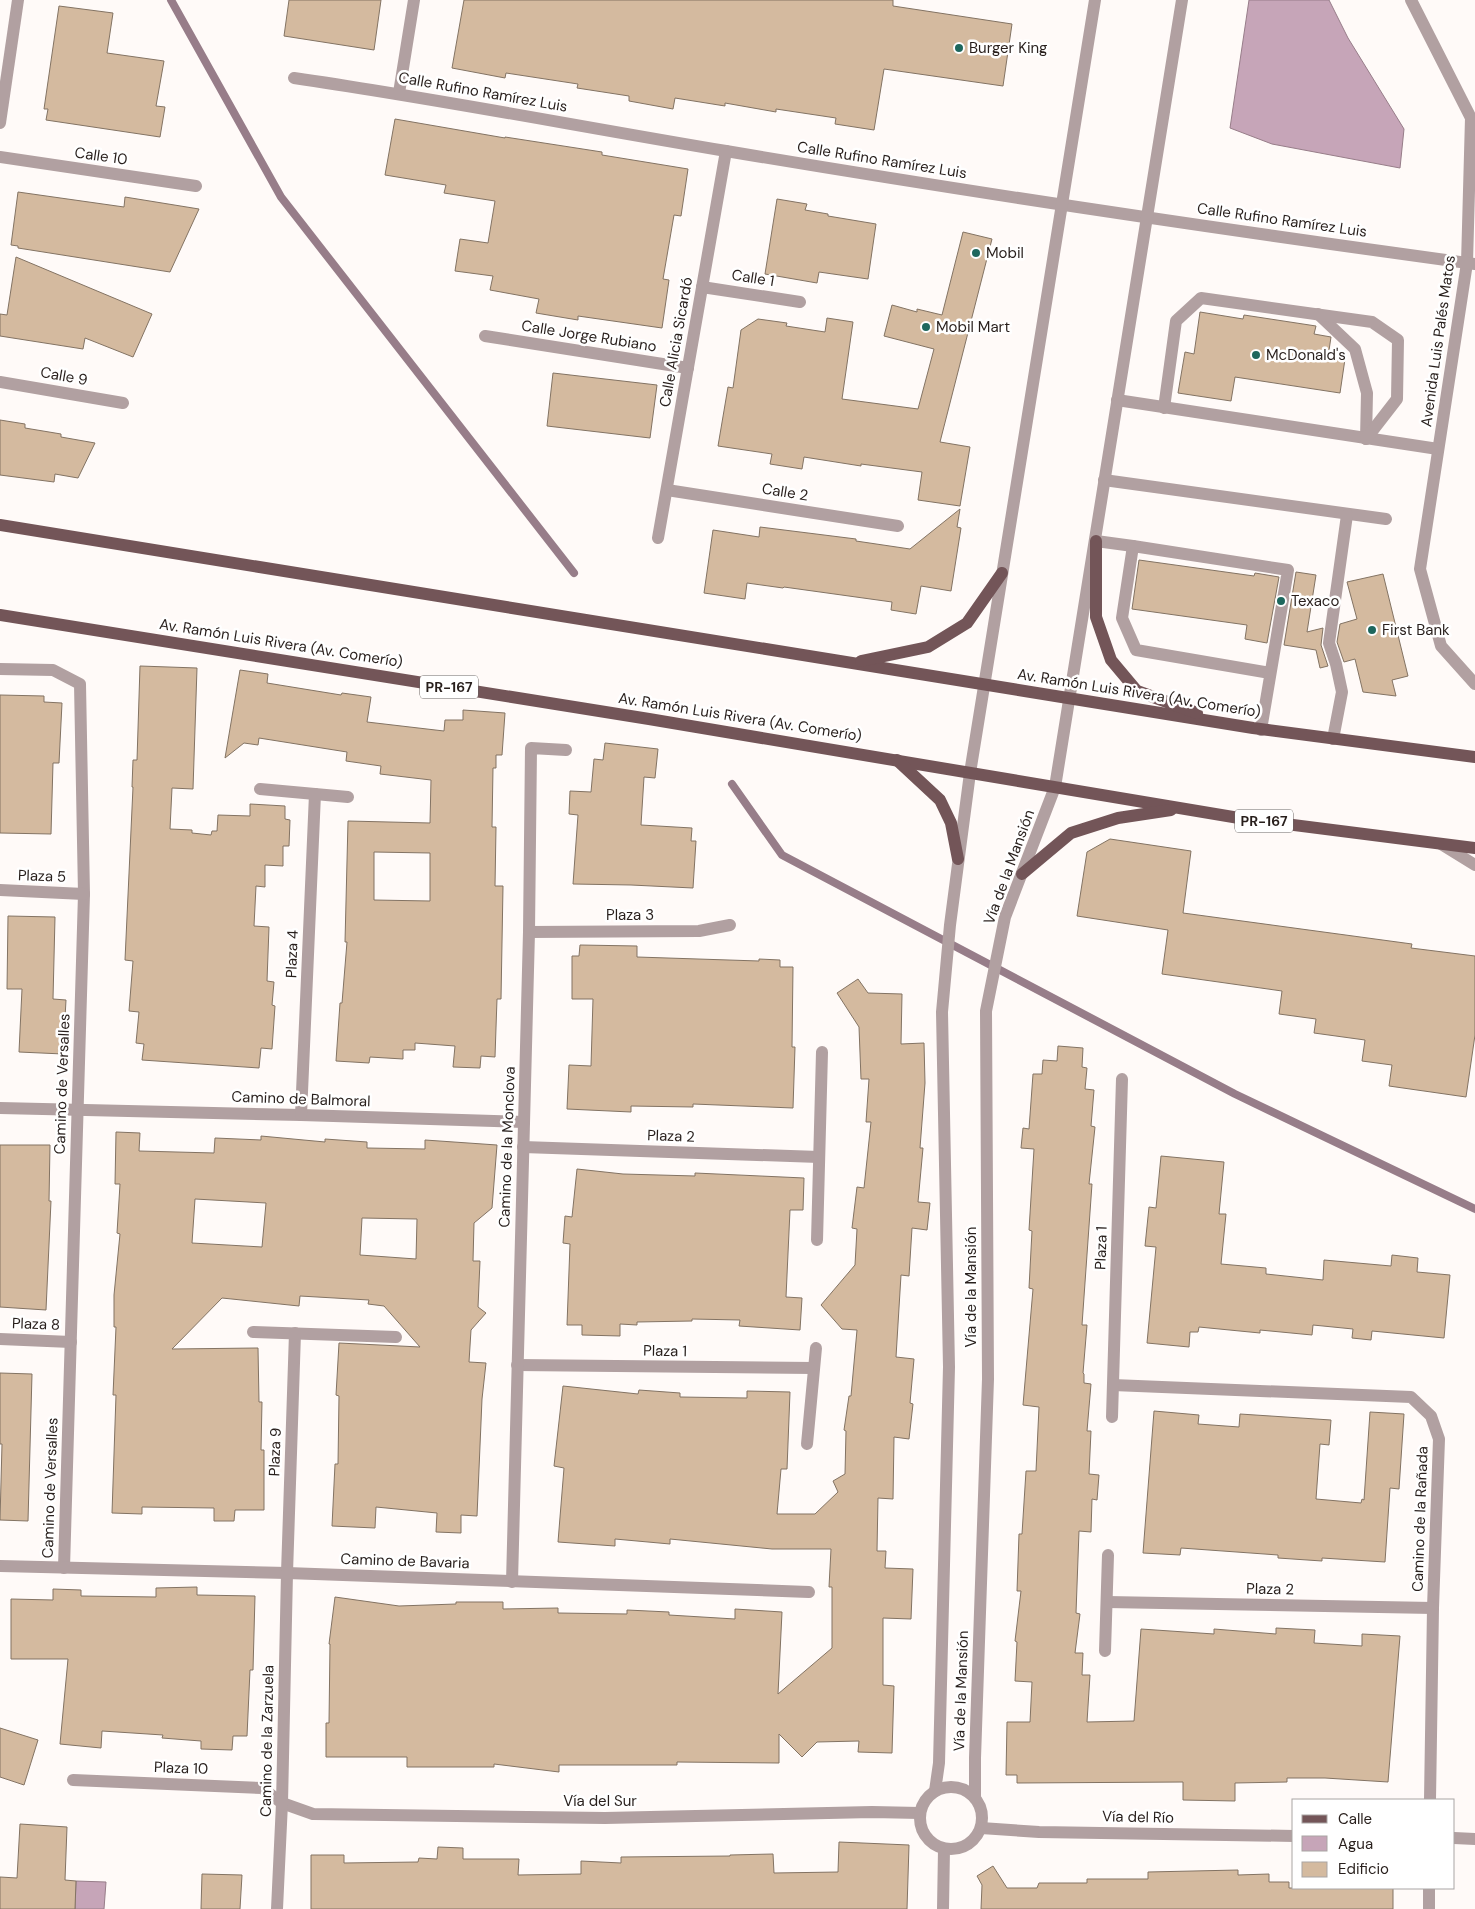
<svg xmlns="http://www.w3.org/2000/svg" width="1475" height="1909" font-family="'DM Sans',sans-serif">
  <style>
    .water { fill: #c6a5b8; stroke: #977d89 }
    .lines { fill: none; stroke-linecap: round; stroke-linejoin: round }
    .stream { stroke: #977d89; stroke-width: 8 }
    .building { fill: #d4ba9f; stroke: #837363; fill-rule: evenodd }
    .minor { stroke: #b1a0a1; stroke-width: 12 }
    .major { stroke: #735558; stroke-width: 12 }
    .poi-dot { fill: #1e675d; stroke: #fff; stroke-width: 2 }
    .labels { text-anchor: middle; stroke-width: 5; stroke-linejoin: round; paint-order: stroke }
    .shield { fill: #fff; stroke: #686260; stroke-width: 1 }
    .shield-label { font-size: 14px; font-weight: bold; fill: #281f1c }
    .poi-label { font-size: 15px; fill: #281f1c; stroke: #fff; text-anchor: start }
    .street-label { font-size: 15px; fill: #281f1c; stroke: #fff }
  </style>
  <rect width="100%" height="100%" fill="#fffaf8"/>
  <g class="water">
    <path d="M 1249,0 L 1329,0 L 1348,38 L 1404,129 L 1400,168 L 1272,144 L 1230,128 Z"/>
    <path d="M 76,1881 L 106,1882 L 104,1909 L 75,1909 Z"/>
  </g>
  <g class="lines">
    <g class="stream">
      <path d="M 171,0 L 281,197 L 574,573"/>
      <path d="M 732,784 L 782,855 L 1235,1094 L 1475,1209"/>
    </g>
  </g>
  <g class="building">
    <path d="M 289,0 L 381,0 L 374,50 L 284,36 Z"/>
    <path d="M 464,0 L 893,0 L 893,6 L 1012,24 L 1003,86 L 884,69 L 874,130 L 835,124 L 836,118 L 776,109 L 776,112 L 725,103 L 725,106 L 675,98 L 673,109 L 629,101 L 629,96 L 577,88 L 578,84 L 506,73 L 505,78 L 452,68 Z"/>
    <path d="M 59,6 L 113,13 L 107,53 L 164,61 L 156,106 L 165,107 L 160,137 L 46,120 L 48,109 L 44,109 Z"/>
    <path d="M 395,119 L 505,138 L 505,137 L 602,152 L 602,155 L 688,169 L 681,216 L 674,215 L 663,279 L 669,280 L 662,328 L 578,316 L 578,320 L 536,313 L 539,299 L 490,290 L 493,276 L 455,271 L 460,239 L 488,243 L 495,201 L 444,193 L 446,185 L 385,175 Z"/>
    <path d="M 18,192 L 124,207 L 125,197 L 199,209 L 170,272 L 18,248 L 18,246 L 11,245 Z"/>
    <path d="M 777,199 L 807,204 L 805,210 L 828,214 L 828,216 L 876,224 L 868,279 L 819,272 L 817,283 L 765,274 Z"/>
    <path d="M 963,232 L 992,239 L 940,442 L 970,447 L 960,506 L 918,500 L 922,472 L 861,464 L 861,466 L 804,457 L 802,469 L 770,464 L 772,454 L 718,446 L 728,387 L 733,388 L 741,330 L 758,319 L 787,323 L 786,326 L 825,332 L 827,318 L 853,322 L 842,399 L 918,409 L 934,349 L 884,336 L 892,305 L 917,312 L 917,309 L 942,315 Z"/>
    <path d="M 16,257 L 152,314 L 133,357 L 85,338 L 83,349 L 0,336 L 0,314 L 7,315 Z"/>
    <path d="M 1200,312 L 1243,319 L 1244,315 L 1316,326 L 1314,334 L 1331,337 L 1328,357 L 1345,359 L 1340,393 L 1235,377 L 1231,401 L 1178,393 L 1185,352 L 1194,354 Z"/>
    <path d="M 553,373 L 657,385 L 650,438 L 547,426 Z"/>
    <path d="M 0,420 L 25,424 L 25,428 L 61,434 L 61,437 L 95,443 L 78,478 L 55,474 L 54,482 L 0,475 Z"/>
    <path d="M 960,509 L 957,527 L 961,528 L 951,591 L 921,586 L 916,614 L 891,610 L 892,602 L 784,587 L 783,588 L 747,583 L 745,599 L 704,593 L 713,530 L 759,537 L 760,527 L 856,539 L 856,541 L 910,549 Z"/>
    <path d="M 1139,560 L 1254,576 L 1255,573 L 1279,577 L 1267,643 L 1245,639 L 1247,625 L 1132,609 Z"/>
    <path d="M 1296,572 L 1316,575 L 1307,632 L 1323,628 L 1321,645 L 1328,666 L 1320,668 L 1316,650 L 1284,645 Z"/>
    <path d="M 1383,574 L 1408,676 L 1392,680 L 1396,696 L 1363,692 L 1355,659 L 1344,662 L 1337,642 L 1340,624 L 1357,619 L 1347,582 Z"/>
    <path d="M 140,666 L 197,668 L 193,789 L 172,788 L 170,829 L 192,830 L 192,833 L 211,835 L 212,831 L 217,831 L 218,815 L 250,816 L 250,804 L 285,806 L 285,819 L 290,820 L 289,846 L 283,846 L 283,866 L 265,865 L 265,887 L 256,886 L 254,926 L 269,927 L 267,981 L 274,982 L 272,1005 L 275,1006 L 272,1049 L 261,1048 L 259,1068 L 142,1060 L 144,1044 L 136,1043 L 139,1012 L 129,1011 L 133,961 L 125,960 L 133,787 L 132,787 L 133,760 L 137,760 Z"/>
    <path d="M 240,670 L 268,674 L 267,683 L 341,695 L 342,693 L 371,697 L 367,722 L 444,731 L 445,720 L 463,720 L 463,710 L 505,713 L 502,755 L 496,755 L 496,768 L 493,768 L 492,827 L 496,827 L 495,886 L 503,886 L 501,999 L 497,999 L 495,1057 L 481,1056 L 480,1068 L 453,1067 L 455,1046 L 415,1043 L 415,1050 L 403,1050 L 403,1059 L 370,1057 L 369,1063 L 336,1061 L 340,1003 L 342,1003 L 347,942 L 345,942 L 348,821 L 430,823 L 431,780 L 380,774 L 381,766 L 346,761 L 347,752 L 259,738 L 258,745 L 244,743 L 225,758 ZM 374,852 L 430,853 L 430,901 L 374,900 Z"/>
    <path d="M 0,695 L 44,696 L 44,702 L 62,703 L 59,763 L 53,763 L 51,834 L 0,833 Z"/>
    <path d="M 605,743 L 658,749 L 655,778 L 644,777 L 641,825 L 692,828 L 691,841 L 696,841 L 693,888 L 631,885 L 573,884 L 578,815 L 569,814 L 570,791 L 591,792 L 594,759 L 603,760 Z"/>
    <path d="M 1110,839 L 1191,851 L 1183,913 L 1412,944 L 1411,948 L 1475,956 L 1475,1035 L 1466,1097 L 1389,1086 L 1392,1065 L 1362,1061 L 1365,1040 L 1314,1033 L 1316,1019 L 1279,1014 L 1282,991 L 1162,974 L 1168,930 L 1077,916 L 1087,852 Z"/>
    <path d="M 8,916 L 55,917 L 53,999 L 66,1000 L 63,1054 L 19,1052 L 22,989 L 7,989 Z"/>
    <path d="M 580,945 L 637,946 L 637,957 L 759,961 L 759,959 L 780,960 L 780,967 L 793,967 L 792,1047 L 795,1047 L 793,1108 L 693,1104 L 693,1107 L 631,1106 L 631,1112 L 567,1109 L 569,1065 L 591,1066 L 593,999 L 572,999 L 572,956 L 579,956 Z"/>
    <path d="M 858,979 L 868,993 L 902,994 L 901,1044 L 924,1043 L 925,1083 L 920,1148 L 923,1148 L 918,1202 L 930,1203 L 927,1230 L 912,1228 L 909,1276 L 901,1275 L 896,1357 L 914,1359 L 910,1403 L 913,1404 L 909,1439 L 894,1437 L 893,1499 L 878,1498 L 877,1551 L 886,1551 L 885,1568 L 913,1569 L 911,1619 L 883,1618 L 883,1685 L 894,1686 L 892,1753 L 858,1752 L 859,1741 L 817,1742 L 802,1757 L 779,1734 L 779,1763 L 677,1762 L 677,1765 L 559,1765 L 559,1772 L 494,1764 L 494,1767 L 407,1767 L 407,1757 L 326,1757 L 326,1723 L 329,1723 L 330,1644 L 329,1644 L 335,1597 L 399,1606 L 456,1604 L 456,1602 L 503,1602 L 503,1609 L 558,1608 L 558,1613 L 627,1614 L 627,1610 L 669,1612 L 669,1615 L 735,1619 L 735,1609 L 782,1612 L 778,1694 L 832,1648 L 832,1587 L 829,1587 L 831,1549 L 772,1549 L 670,1539 L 670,1544 L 615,1539 L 615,1546 L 558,1542 L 564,1468 L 554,1466 L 563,1386 L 638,1394 L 639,1390 L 680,1393 L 680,1397 L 747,1398 L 747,1391 L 790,1392 L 787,1469 L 781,1469 L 777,1514 L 815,1514 L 838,1492 L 833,1481 L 845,1474 L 846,1431 L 844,1430 L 849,1396 L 851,1396 L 857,1330 L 842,1329 L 821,1305 L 855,1265 L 857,1229 L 852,1228 L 857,1187 L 864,1188 L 871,1122 L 866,1122 L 869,1079 L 861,1079 L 859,1027 L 837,993 Z"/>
    <path d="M 1058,1046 L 1083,1048 L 1082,1067 L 1087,1068 L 1085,1089 L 1094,1090 L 1091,1126 L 1095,1127 L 1089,1184 L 1092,1184 L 1082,1325 L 1087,1325 L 1083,1373 L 1084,1374 L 1084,1383 L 1091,1384 L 1087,1431 L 1091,1431 L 1089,1474 L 1099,1475 L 1097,1500 L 1092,1499 L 1091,1532 L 1079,1531 L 1076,1613 L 1080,1614 L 1075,1653 L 1083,1653 L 1082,1675 L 1090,1675 L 1087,1722 L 1134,1721 L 1141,1629 L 1214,1634 L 1214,1629 L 1276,1634 L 1276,1628 L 1315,1630 L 1314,1643 L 1362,1646 L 1362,1634 L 1400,1636 L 1388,1782 L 1325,1778 L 1287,1778 L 1287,1782 L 1235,1783 L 1235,1801 L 1183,1800 L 1183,1782 L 1017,1783 L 1017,1775 L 1006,1775 L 1007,1722 L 1030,1722 L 1032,1682 L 1015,1681 L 1017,1642 L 1015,1641 L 1021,1591 L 1017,1591 L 1019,1534 L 1022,1534 L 1026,1471 L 1036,1471 L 1039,1407 L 1023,1405 L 1033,1289 L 1029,1288 L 1032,1231 L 1029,1230 L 1034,1149 L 1021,1148 L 1023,1128 L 1029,1129 L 1033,1074 L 1042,1074 L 1043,1060 L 1057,1061 Z"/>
    <path d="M 116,1132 L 140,1133 L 139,1151 L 214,1153 L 215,1138 L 261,1140 L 261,1136 L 325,1142 L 325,1139 L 367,1142 L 367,1148 L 425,1149 L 425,1140 L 497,1145 L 492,1208 L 474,1223 L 473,1261 L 480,1261 L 478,1307 L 486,1313 L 471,1330 L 469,1362 L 486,1363 L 482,1399 L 477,1516 L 461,1515 L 461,1533 L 436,1532 L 437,1513 L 376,1507 L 375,1528 L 332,1526 L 335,1464 L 338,1464 L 339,1396 L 336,1395 L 339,1343 L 420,1347 L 384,1306 L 368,1304 L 369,1300 L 300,1296 L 299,1306 L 222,1298 L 172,1349 L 258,1348 L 259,1402 L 262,1402 L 261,1450 L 264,1450 L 264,1510 L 235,1510 L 234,1521 L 214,1521 L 214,1508 L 142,1507 L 142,1514 L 112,1513 L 116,1395 L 113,1395 L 116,1327 L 114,1327 L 114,1295 L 120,1234 L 117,1233 L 120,1184 L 115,1184 ZM 195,1199 L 266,1203 L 262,1247 L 192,1243 ZM 362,1218 L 417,1219 L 416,1259 L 360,1255 Z"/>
    <path d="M 0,1145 L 50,1145 L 49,1201 L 51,1201 L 46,1310 L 0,1307 Z"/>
    <path d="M 1161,1156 L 1224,1162 L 1219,1214 L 1226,1214 L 1221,1264 L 1266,1268 L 1266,1274 L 1323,1280 L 1324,1260 L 1391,1266 L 1392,1255 L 1418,1258 L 1417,1272 L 1450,1275 L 1444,1338 L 1372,1331 L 1371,1340 L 1352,1338 L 1353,1329 L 1313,1325 L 1312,1335 L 1260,1330 L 1260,1333 L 1199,1327 L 1198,1332 L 1190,1332 L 1189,1347 L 1147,1343 L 1156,1247 L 1145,1246 L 1149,1207 L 1156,1208 Z"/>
    <path d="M 577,1169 L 623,1174 L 695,1176 L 695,1173 L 804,1178 L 803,1210 L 790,1210 L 786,1297 L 802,1298 L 800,1330 L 739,1326 L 740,1320 L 692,1319 L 692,1321 L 637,1322 L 637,1325 L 620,1324 L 620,1336 L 582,1335 L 582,1325 L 567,1325 L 570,1244 L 563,1243 L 565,1216 L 572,1217 Z"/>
    <path d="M 0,1373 L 32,1374 L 28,1521 L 0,1520 L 2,1444 L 0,1444 Z"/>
    <path d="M 1154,1411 L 1199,1415 L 1198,1424 L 1239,1427 L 1240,1414 L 1331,1420 L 1329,1445 L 1320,1444 L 1316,1499 L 1361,1503 L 1362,1499 L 1364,1500 L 1370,1412 L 1404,1414 L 1399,1489 L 1390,1488 L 1385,1562 L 1322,1558 L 1322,1561 L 1278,1558 L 1278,1555 L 1181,1548 L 1180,1555 L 1143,1553 Z"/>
    <path d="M 197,1587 L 197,1595 L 255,1596 L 253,1670 L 250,1670 L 247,1736 L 233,1736 L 232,1750 L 201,1749 L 201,1741 L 162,1738 L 163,1735 L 102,1731 L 101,1748 L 60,1744 L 68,1659 L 11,1659 L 11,1599 L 53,1600 L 53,1589 L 81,1590 L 81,1596 L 156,1597 L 156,1588 Z"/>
    <path d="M 0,1728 L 38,1740 L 24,1785 L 0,1777 Z"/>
    <path d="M 20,1824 L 67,1827 L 65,1880 L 76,1881 L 75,1909 L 0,1909 L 0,1877 L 17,1878 Z"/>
    <path d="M 839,1842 L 909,1845 L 907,1909 L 311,1909 L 311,1855 L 344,1855 L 344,1863 L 418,1862 L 419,1858 L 437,1859 L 438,1847 L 463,1848 L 463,1859 L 519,1859 L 518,1875 L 581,1874 L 581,1861 L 621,1863 L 621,1857 L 730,1856 L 730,1855 L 773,1854 L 774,1873 L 838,1872 Z"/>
    <path d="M 993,1866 L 1007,1888 L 1037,1888 L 1039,1883 L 1087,1883 L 1087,1879 L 1148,1879 L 1148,1872 L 1238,1870 L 1238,1875 L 1269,1874 L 1269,1882 L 1289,1882 L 1289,1888 L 1393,1888 L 1393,1909 L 981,1909 L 982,1885 L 977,1876 Z"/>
    <path d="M 202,1874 L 242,1875 L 240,1909 L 201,1909 Z"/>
  </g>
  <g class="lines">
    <g class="minor">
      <path d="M 1411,0 L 1471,118 L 1467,263 L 1420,569 L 1441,646 L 1475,684"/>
      <path d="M 294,78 C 439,99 582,127 726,151 C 975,193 1225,230 1475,264"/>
      <path d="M 399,93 L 414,0"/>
      <path d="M 0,123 L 18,0"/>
      <path d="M 0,157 L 196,186"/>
      <path d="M 702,287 L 800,302"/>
      <path d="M 1318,314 L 1355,349 L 1367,393 L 1366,439"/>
      <path d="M 485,336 L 688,368"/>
      <path d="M 0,382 L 123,403"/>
      <path d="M 1117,400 L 1438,449"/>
      <path d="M 1164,408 L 1176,321 L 1201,298 L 1372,322 L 1398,340 L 1397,399 L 1366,439"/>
      <path d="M 1104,480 L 1386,519"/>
      <path d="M 667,490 L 898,526"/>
      <path d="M 658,538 L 726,151"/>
      <path d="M 1096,541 L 1133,546"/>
      <path d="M 0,669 L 53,670 L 80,684 L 84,894 L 64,1568"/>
      <path d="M 1261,730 L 1288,570 L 1133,546 L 1122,618 L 1136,650 L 1270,673"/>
      <path d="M 1333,739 L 1342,692 L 1336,664 L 1329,643 L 1347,515"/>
      <path d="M 260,789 L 348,797"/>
      <path d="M 1441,844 L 1475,865"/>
      <path d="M 0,890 L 84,894"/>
      <path d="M 529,932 L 699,931 L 730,925"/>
      <path d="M 0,1108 L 301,1115 L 524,1122"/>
      <path d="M 301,1115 L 315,794"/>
      <path d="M 523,1147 L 819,1157"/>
      <path d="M 817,1240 L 822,1052"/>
      <path d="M 253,1332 L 396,1337"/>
      <path d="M 0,1339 L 71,1342"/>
      <path d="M 517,1365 L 813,1368"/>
      <path d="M 1113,1385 L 1411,1397 L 1431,1416 L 1439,1439 L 1433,1608 L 1430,1800"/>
      <path d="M 1112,1417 L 1122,1079"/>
      <path d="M 807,1444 L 816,1348"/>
      <path d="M 0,1566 L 287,1573 L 809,1592"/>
      <path d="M 512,1582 L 529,932 L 531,748 L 566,750"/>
      <path d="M 1107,1602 L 1433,1608"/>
      <path d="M 1105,1651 L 1108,1555"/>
      <path d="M 73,1780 L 262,1788 L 282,1803 L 313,1814 L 605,1818 L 872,1812 L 920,1813"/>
      <circle cx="951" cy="1818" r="31"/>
      <path d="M 935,1791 L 939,1763 L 949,1367 L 942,1012 L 950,925 L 970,773 L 1095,0"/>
      <path d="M 975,1798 L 975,1758 L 988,1379 L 986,1011 L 1005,917 L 1055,787 L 1182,0"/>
      <path d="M 981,1828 L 1039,1832 L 1294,1836"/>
      <path d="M 1454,1838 L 1475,1839"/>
      <path d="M 277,1909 L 282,1803 L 287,1573 L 295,1333"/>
      <path d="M 943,1909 L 944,1849"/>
      <path d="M 1429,1909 L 1429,1888"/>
    </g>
    <g class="major">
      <path d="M 0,525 L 1253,728 L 1475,757"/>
      <path d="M 1096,541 L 1096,617 L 1111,660 L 1137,691 L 1197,713"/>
      <path d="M 0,615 L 649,719 L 1239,818 L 1475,848"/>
      <path d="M 861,661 L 928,647 L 967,623 L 1002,573"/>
      <path d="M 897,760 L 940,800 L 951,823 L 958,859"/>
      <path d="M 1022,874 L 1071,833 L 1118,818 L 1171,810"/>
    </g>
  </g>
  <g class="poi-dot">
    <circle cx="959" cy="48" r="5"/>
    <circle cx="976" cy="253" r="5"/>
    <circle cx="926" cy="327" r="5"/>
    <circle cx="1256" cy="355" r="5"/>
    <circle cx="1281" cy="601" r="5"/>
    <circle cx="1372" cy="630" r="5"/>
  </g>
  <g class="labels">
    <g class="shield">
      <rect x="420" y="675.5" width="58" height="23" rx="4"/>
      <rect x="1235" y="809.5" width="58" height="23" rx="4"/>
    </g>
    <g class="shield-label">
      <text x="449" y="692">PR-167</text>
      <text x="1264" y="826">PR-167</text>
    </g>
    <g class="poi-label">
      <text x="969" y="53">Burger King</text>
      <text x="986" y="258">Mobil</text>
      <text x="936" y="332">Mobil Mart</text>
      <text x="1266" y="360">McDonald's</text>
      <text x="1291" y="606">Texaco</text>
      <text x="1382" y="635">First Bank</text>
    </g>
    <g class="street-label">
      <text transform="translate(483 92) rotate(10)" y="5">Calle Rufino Ramírez Luis</text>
      <text transform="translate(101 156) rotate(8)" y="5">Calle 10</text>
      <text transform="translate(882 160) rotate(9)" y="5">Calle Rufino Ramírez Luis</text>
      <text transform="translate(1282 220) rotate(8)" y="5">Calle Rufino Ramírez Luis</text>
      <text transform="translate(753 278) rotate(9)" y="5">Calle 1</text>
      <text transform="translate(589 336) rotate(9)" y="5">Calle Jorge Rubiano</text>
      <text transform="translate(1438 341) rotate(-82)" y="5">Avenida Luis Palés Matos</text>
      <text transform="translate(676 342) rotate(-80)" y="5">Calle Alicia Sicardó</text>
      <text transform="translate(64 376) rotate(10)" y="5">Calle 9</text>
      <text transform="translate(785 492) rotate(9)" y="5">Calle 2</text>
      <text transform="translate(281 643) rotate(9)" y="5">Av. Ramón Luis Rivera (Av. Comerío)</text>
      <text transform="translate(1139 693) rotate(9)" y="5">Av. Ramón Luis Rivera (Av. Comerío)</text>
      <text transform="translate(740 717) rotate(9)" y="5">Av. Ramón Luis Rivera (Av. Comerío)</text>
      <text transform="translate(1009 867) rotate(-70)" y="5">Vía de la Mansión</text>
      <text transform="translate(42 876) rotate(2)" y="5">Plaza 5</text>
      <text x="630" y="920">Plaza 3</text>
      <text transform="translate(292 954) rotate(-88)" y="5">Plaza 4</text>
      <text transform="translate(62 1084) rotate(-88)" y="5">Camino de Versalles</text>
      <text transform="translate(301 1099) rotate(2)" y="5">Camino de Balmoral</text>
      <text transform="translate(671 1136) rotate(2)" y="5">Plaza 2</text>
      <text transform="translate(507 1147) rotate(-88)" y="5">Camino de la Monclova</text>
      <text transform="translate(1101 1248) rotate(-88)" y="5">Plaza 1</text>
      <text transform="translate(971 1287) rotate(-90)" y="5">Vía de la Mansión</text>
      <text transform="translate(36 1324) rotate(2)" y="5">Plaza 8</text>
      <text transform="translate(665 1351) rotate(1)" y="5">Plaza 1</text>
      <text transform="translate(275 1452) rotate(-88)" y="5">Plaza 9</text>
      <text transform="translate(50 1488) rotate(-88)" y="5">Camino de Versalles</text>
      <text transform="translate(1420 1519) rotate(-88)" y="5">Camino de la Rañada</text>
      <text transform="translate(405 1561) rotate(2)" y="5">Camino de Bavaria</text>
      <text transform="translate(1270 1589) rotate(1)" y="5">Plaza 2</text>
      <text transform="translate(961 1691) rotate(-88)" y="5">Vía de la Mansión</text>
      <text transform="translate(267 1741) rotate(-89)" y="5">Camino de la Zarzuela</text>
      <text transform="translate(181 1768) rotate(2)" y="5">Plaza 10</text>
      <text x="600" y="1806">Vía del Sur</text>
      <text transform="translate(1138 1817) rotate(1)" y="5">Vía del Río</text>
    </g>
  </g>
  <rect x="1292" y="1799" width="162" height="90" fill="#ffffff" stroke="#a9a5a4"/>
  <rect x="1302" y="1815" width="25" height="8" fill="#735558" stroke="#a9a5a4"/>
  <text x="1338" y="1824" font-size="15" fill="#281f1c">Calle</text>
  <rect x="1302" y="1836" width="25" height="15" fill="#c6a5b8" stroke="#a9a5a4"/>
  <text x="1338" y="1849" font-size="15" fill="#281f1c">Agua</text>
  <rect x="1302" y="1862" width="25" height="15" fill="#d4ba9f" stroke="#a9a5a4"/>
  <text x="1338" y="1874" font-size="15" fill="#281f1c">Edificio</text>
</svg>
